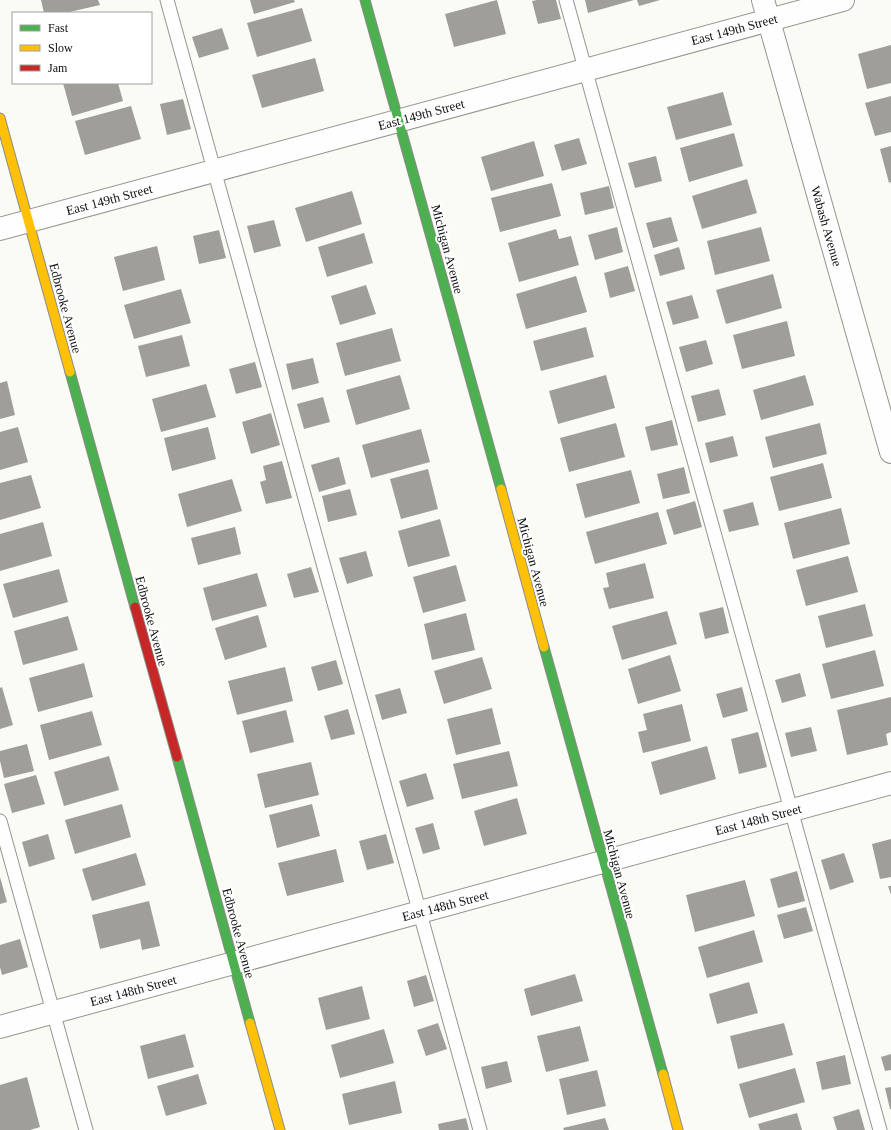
<svg xmlns="http://www.w3.org/2000/svg" width="891" height="1130" font-family="'Times New Roman',serif">
  <style>
    .building { fill: #9f9e9a }
    .lines { fill: none; stroke-linecap: round; stroke-linejoin: round }
    .lane-casing { stroke: #959593; stroke-width: 15 }
    .street-casing { stroke: #959593; stroke-width: 24 }
    .fast-casing { stroke: #8c8c89; stroke-width: 11 }
    .slow-casing { stroke: #8c8c89; stroke-width: 11 }
    .jam-casing { stroke: #8c8c89; stroke-width: 11 }
    .lane { stroke: #fefefe; stroke-width: 13 }
    .street { stroke: #fefefe; stroke-width: 22 }
    .fast { stroke: #4caf50; stroke-width: 9 }
    .slow { stroke: #ffc107; stroke-width: 9 }
    .jam { stroke: #c62828; stroke-width: 9 }
    .labels { text-anchor: middle; stroke-width: 4; stroke-linejoin: round; paint-order: stroke }
    .street-label { font-size: 13px; fill: #0f0f0f; stroke: #fff }
  </style>
  <rect width="100%" height="100%" fill="#fbfbf5"/>
  <g class="building">
    <path d="M 41,0 L 98,0 L 100,5 L 65,13 L 44,13 Z"/>
    <path d="M 250,0 L 294,0 L 295,2 L 254,14 Z"/>
    <path d="M 497,0 L 506,34 L 454,47 L 445,14 Z"/>
    <path d="M 537,0 L 556,0 L 561,19 L 538,24 L 532,1 Z"/>
    <path d="M 585,0 L 634,0 L 588,13 Z"/>
    <path d="M 637,0 L 660,0 L 639,6 Z"/>
    <path d="M 302,8 L 312,41 L 257,57 L 247,23 Z"/>
    <path d="M 222,28 L 229,49 L 199,58 L 192,37 Z"/>
    <path d="M 891,45 L 891,83 L 867,89 L 858,54 Z"/>
    <path d="M 315,58 L 324,91 L 262,108 L 252,75 Z"/>
    <path d="M 63,83 L 118,83 L 123,101 L 72,116 Z"/>
    <path d="M 723,92 L 732,125 L 676,140 L 667,107 Z"/>
    <path d="M 891,96 L 891,132 L 875,136 L 865,103 Z"/>
    <path d="M 183,99 L 191,129 L 167,135 L 160,104 Z"/>
    <path d="M 131,106 L 141,139 L 85,155 L 75,121 Z"/>
    <path d="M 734,133 L 743,166 L 689,182 L 680,148 Z"/>
    <path d="M 579,138 L 587,164 L 562,171 L 554,145 Z"/>
    <path d="M 534,141 L 544,176 L 491,191 L 481,157 Z"/>
    <path d="M 891,146 L 891,182 L 889,183 L 880,149 Z"/>
    <path d="M 656,156 L 662,181 L 635,188 L 628,163 Z"/>
    <path d="M 747,179 L 757,213 L 702,229 L 692,196 Z"/>
    <path d="M 552,183 L 561,216 L 500,232 L 491,198 Z"/>
    <path d="M 609,186 L 614,208 L 585,215 L 580,193 Z"/>
    <path d="M 352,191 L 362,224 L 306,242 L 295,208 Z"/>
    <path d="M 671,217 L 678,241 L 653,248 L 646,223 Z"/>
    <path d="M 274,220 L 281,246 L 254,253 L 247,226 Z"/>
    <path d="M 617,227 L 623,252 L 595,260 L 588,235 Z"/>
    <path d="M 761,227 L 770,261 L 715,275 L 707,241 Z"/>
    <path d="M 556,229 L 559,239 L 571,236 L 579,265 L 519,282 L 508,243 Z"/>
    <path d="M 219,230 L 226,258 L 199,264 L 193,236 Z"/>
    <path d="M 364,233 L 373,263 L 327,277 L 318,247 Z"/>
    <path d="M 157,246 L 165,280 L 123,291 L 114,257 Z"/>
    <path d="M 679,247 L 685,269 L 660,276 L 654,255 Z"/>
    <path d="M 628,266 L 635,291 L 610,298 L 604,273 Z"/>
    <path d="M 773,274 L 782,308 L 726,324 L 716,290 Z"/>
    <path d="M 576,276 L 587,312 L 526,329 L 516,294 Z"/>
    <path d="M 366,285 L 376,314 L 340,325 L 331,296 Z"/>
    <path d="M 181,289 L 191,323 L 134,339 L 124,305 Z"/>
    <path d="M 692,295 L 699,318 L 673,325 L 666,302 Z"/>
    <path d="M 787,321 L 795,356 L 742,369 L 733,335 Z"/>
    <path d="M 586,327 L 594,357 L 541,371 L 533,341 Z"/>
    <path d="M 392,328 L 401,361 L 345,376 L 336,343 Z"/>
    <path d="M 182,335 L 190,366 L 146,377 L 138,346 Z"/>
    <path d="M 706,340 L 713,364 L 686,372 L 679,347 Z"/>
    <path d="M 313,358 L 319,383 L 292,390 L 286,364 Z"/>
    <path d="M 255,362 L 262,387 L 236,394 L 229,369 Z"/>
    <path d="M 400,375 L 410,409 L 356,425 L 346,390 Z"/>
    <path d="M 606,375 L 615,408 L 558,424 L 549,391 Z"/>
    <path d="M 805,375 L 814,405 L 761,420 L 753,390 Z"/>
    <path d="M 7,381 L 15,415 L 0,419 L 0,383 Z"/>
    <path d="M 206,384 L 216,417 L 161,432 L 152,399 Z"/>
    <path d="M 719,389 L 726,415 L 698,422 L 691,396 Z"/>
    <path d="M 323,397 L 330,422 L 304,429 L 297,404 Z"/>
    <path d="M 271,413 L 280,445 L 251,454 L 242,422 Z"/>
    <path d="M 672,420 L 678,445 L 651,451 L 645,427 Z"/>
    <path d="M 616,423 L 625,457 L 569,472 L 560,438 Z"/>
    <path d="M 820,423 L 827,454 L 773,468 L 765,437 Z"/>
    <path d="M 18,427 L 28,462 L 0,470 L 0,432 Z"/>
    <path d="M 208,427 L 216,459 L 172,471 L 164,438 Z"/>
    <path d="M 421,429 L 430,462 L 371,478 L 362,445 Z"/>
    <path d="M 733,436 L 738,456 L 710,463 L 705,443 Z"/>
    <path d="M 339,457 L 346,484 L 319,492 L 311,465 Z"/>
    <path d="M 282,461 L 292,498 L 266,504 L 260,482 L 266,480 L 263,466 Z"/>
    <path d="M 823,463 L 832,498 L 779,511 L 770,477 Z"/>
    <path d="M 684,467 L 690,493 L 663,499 L 657,474 Z"/>
    <path d="M 428,469 L 438,509 L 401,519 L 390,479 Z"/>
    <path d="M 631,470 L 640,503 L 585,518 L 576,484 Z"/>
    <path d="M 31,475 L 41,508 L 0,520 L 0,483 Z"/>
    <path d="M 232,479 L 242,511 L 187,527 L 178,494 Z"/>
    <path d="M 350,489 L 357,515 L 328,522 L 322,496 Z"/>
    <path d="M 695,501 L 702,527 L 674,535 L 666,510 Z"/>
    <path d="M 753,502 L 759,525 L 729,532 L 723,510 Z"/>
    <path d="M 841,508 L 850,544 L 793,559 L 784,523 Z"/>
    <path d="M 658,512 L 667,544 L 595,564 L 586,532 Z"/>
    <path d="M 440,519 L 450,556 L 408,567 L 398,531 Z"/>
    <path d="M 43,522 L 52,556 L 0,571 L 0,534 Z"/>
    <path d="M 235,527 L 241,554 L 198,565 L 191,538 Z"/>
    <path d="M 366,551 L 373,576 L 347,584 L 339,558 Z"/>
    <path d="M 848,556 L 858,592 L 806,606 L 796,570 Z"/>
    <path d="M 645,563 L 654,598 L 609,609 L 603,588 L 609,587 L 606,573 Z"/>
    <path d="M 456,565 L 466,601 L 423,613 L 413,577 Z"/>
    <path d="M 311,567 L 319,592 L 294,598 L 287,574 Z"/>
    <path d="M 59,569 L 68,602 L 13,618 L 3,584 Z"/>
    <path d="M 257,573 L 267,606 L 212,621 L 203,588 Z"/>
    <path d="M 865,604 L 873,636 L 826,648 L 818,616 Z"/>
    <path d="M 723,607 L 729,633 L 705,639 L 699,613 Z"/>
    <path d="M 667,611 L 677,644 L 622,660 L 612,626 Z"/>
    <path d="M 466,613 L 475,650 L 432,660 L 424,624 Z"/>
    <path d="M 258,615 L 267,647 L 225,660 L 215,628 Z"/>
    <path d="M 68,616 L 78,650 L 23,665 L 14,631 Z"/>
    <path d="M 875,650 L 884,686 L 831,699 L 822,664 Z"/>
    <path d="M 670,655 L 681,691 L 638,704 L 628,669 Z"/>
    <path d="M 482,657 L 492,689 L 444,704 L 434,671 Z"/>
    <path d="M 336,660 L 343,684 L 318,691 L 311,667 Z"/>
    <path d="M 84,663 L 93,697 L 38,712 L 29,678 Z"/>
    <path d="M 285,667 L 293,701 L 237,715 L 228,681 Z"/>
    <path d="M 800,673 L 806,696 L 782,703 L 775,680 Z"/>
    <path d="M 2,687 L 13,725 L 0,729 L 0,688 Z"/>
    <path d="M 742,687 L 748,711 L 723,718 L 716,694 Z"/>
    <path d="M 400,688 L 407,713 L 382,720 L 375,695 Z"/>
    <path d="M 891,697 L 891,732 L 886,734 L 888,745 L 847,755 L 837,710 Z"/>
    <path d="M 682,704 L 691,741 L 643,753 L 638,732 L 647,730 L 643,714 Z"/>
    <path d="M 492,708 L 501,744 L 456,755 L 447,719 Z"/>
    <path d="M 348,709 L 355,734 L 331,740 L 324,716 Z"/>
    <path d="M 286,710 L 294,742 L 250,753 L 242,721 Z"/>
    <path d="M 92,711 L 102,745 L 49,760 L 40,725 Z"/>
    <path d="M 811,727 L 817,751 L 791,757 L 785,733 Z"/>
    <path d="M 758,732 L 767,767 L 739,774 L 731,739 Z"/>
    <path d="M 27,744 L 34,771 L 4,778 L 0,761 L 0,751 Z"/>
    <path d="M 707,746 L 716,779 L 660,795 L 651,762 Z"/>
    <path d="M 509,751 L 518,786 L 462,799 L 453,764 Z"/>
    <path d="M 109,756 L 119,790 L 64,806 L 54,772 Z"/>
    <path d="M 311,762 L 319,795 L 265,808 L 257,774 Z"/>
    <path d="M 426,773 L 434,799 L 407,807 L 399,781 Z"/>
    <path d="M 36,775 L 45,804 L 12,813 L 4,784 Z"/>
    <path d="M 517,798 L 527,834 L 484,846 L 474,811 Z"/>
    <path d="M 122,804 L 131,837 L 75,854 L 65,820 Z"/>
    <path d="M 312,804 L 320,836 L 277,848 L 269,815 Z"/>
    <path d="M 433,823 L 440,849 L 423,854 L 415,828 Z"/>
    <path d="M 48,834 L 55,859 L 29,867 L 22,842 Z"/>
    <path d="M 386,834 L 394,863 L 367,870 L 359,841 Z"/>
    <path d="M 891,839 L 891,877 L 880,879 L 872,844 Z"/>
    <path d="M 336,849 L 344,882 L 287,896 L 278,863 Z"/>
    <path d="M 136,853 L 146,885 L 92,901 L 82,869 Z"/>
    <path d="M 844,853 L 854,882 L 830,890 L 821,860 Z"/>
    <path d="M 797,871 L 805,901 L 778,908 L 770,879 Z"/>
    <path d="M 0,877 L 7,902 L 0,904 Z"/>
    <path d="M 745,880 L 755,916 L 695,932 L 686,895 Z"/>
    <path d="M 888,886 L 891,886 L 891,895 Z"/>
    <path d="M 149,901 L 160,946 L 142,950 L 140,939 L 100,949 L 92,915 Z"/>
    <path d="M 806,907 L 813,931 L 784,939 L 777,915 Z"/>
    <path d="M 754,930 L 763,962 L 707,978 L 698,947 Z"/>
    <path d="M 20,939 L 28,967 L 2,975 L 0,967 L 0,945 Z"/>
    <path d="M 575,974 L 583,1001 L 531,1016 L 524,989 Z"/>
    <path d="M 426,975 L 434,1001 L 414,1007 L 407,981 Z"/>
    <path d="M 749,982 L 758,1013 L 717,1024 L 709,994 Z"/>
    <path d="M 362,986 L 370,1019 L 326,1030 L 318,998 Z"/>
    <path d="M 438,1023 L 447,1049 L 426,1056 L 417,1030 Z"/>
    <path d="M 784,1023 L 793,1055 L 738,1069 L 730,1036 Z"/>
    <path d="M 580,1026 L 589,1061 L 546,1072 L 537,1036 Z"/>
    <path d="M 384,1029 L 394,1063 L 340,1078 L 331,1045 Z"/>
    <path d="M 185,1034 L 194,1067 L 148,1079 L 140,1046 Z"/>
    <path d="M 891,1054 L 891,1070 L 885,1071 L 881,1057 Z"/>
    <path d="M 845,1055 L 851,1084 L 822,1090 L 816,1062 Z"/>
    <path d="M 507,1061 L 512,1082 L 486,1089 L 481,1067 Z"/>
    <path d="M 795,1068 L 805,1102 L 749,1118 L 739,1084 Z"/>
    <path d="M 597,1070 L 606,1106 L 567,1115 L 559,1079 Z"/>
    <path d="M 198,1074 L 207,1104 L 166,1116 L 157,1086 Z"/>
    <path d="M 27,1077 L 40,1127 L 30,1130 L 0,1130 L 0,1085 Z"/>
    <path d="M 395,1081 L 402,1113 L 349,1125 L 342,1094 Z"/>
    <path d="M 891,1087 L 891,1109 L 890,1109 L 885,1088 Z"/>
    <path d="M 859,1109 L 865,1130 L 837,1130 L 833,1117 Z"/>
    <path d="M 797,1113 L 802,1130 L 760,1130 L 758,1124 Z"/>
    <path d="M 466,1118 L 469,1130 L 439,1130 L 438,1124 Z"/>
    <path d="M 605,1118 L 609,1130 L 564,1130 L 563,1128 Z"/>
  </g>
  <g class="lines">
    <g class="lane-casing">
      <g id="lane">
        <path d="M 167,0 L 480,1130"/>
        <path d="M 566,0 L 880,1130"/>
        <path d="M 0,821 L 86,1130"/>
      </g>
    </g>
    <g class="street-casing">
      <g id="street">
        <path d="M 763,0 L 891,452"/>
        <path d="M 0,229 L 843,0"/>
        <path d="M 0,1027 L 891,783"/>
      </g>
    </g>
    <g class="fast-casing">
      <g id="fast">
        <path d="M 365,0 L 501,489"/>
        <path d="M 70,372 L 135,607"/>
        <path d="M 544,647 L 663,1074"/>
        <path d="M 177,757 L 250,1023"/>
      </g>
    </g>
    <g class="slow-casing">
      <g id="slow">
        <path d="M 0,118 L 70,372"/>
        <path d="M 501,489 L 544,647"/>
        <path d="M 250,1023 L 280,1130"/>
        <path d="M 663,1074 L 678,1130"/>
      </g>
    </g>
    <g class="jam-casing">
      <path id="jam" d="M 135,607 L 177,757"/>
    </g>
    <use href="#lane" class="lane"/>
    <use href="#street" class="street"/>
    <use href="#fast" class="fast"/>
    <use href="#slow" class="slow"/>
    <use href="#jam" class="jam"/>
  </g>
  <g class="labels">
    <g class="street-label">
      <text transform="translate(734 29) rotate(-15)" y="5">East 149th Street</text>
      <text transform="translate(421 114) rotate(-15)" y="5">East 149th Street</text>
      <text transform="translate(109 199) rotate(-15)" y="5">East 149th Street</text>
      <text transform="translate(827 226) rotate(74)" y="5">Wabash Avenue</text>
      <text transform="translate(448 249) rotate(75)" y="5">Michigan Avenue</text>
      <text transform="translate(66 308) rotate(75)" y="5">Edbrooke Avenue</text>
      <text transform="translate(534 562) rotate(75)" y="5">Michigan Avenue</text>
      <text transform="translate(152 621) rotate(75)" y="5">Edbrooke Avenue</text>
      <text transform="translate(758 819) rotate(-15)" y="5">East 148th Street</text>
      <text transform="translate(620 874) rotate(75)" y="5">Michigan Avenue</text>
      <text transform="translate(445 905) rotate(-15)" y="5">East 148th Street</text>
      <text transform="translate(239 933) rotate(75)" y="5">Edbrooke Avenue</text>
      <text transform="translate(133 990) rotate(-15)" y="5">East 148th Street</text>
    </g>
  </g>
  <rect x="12" y="12" width="140" height="72" fill="#ffffff" stroke="#9f9f9f"/>
  <rect x="20" y="25" width="20" height="6" fill="#4caf50" stroke="#9f9f9f"/>
  <text x="48" y="32" font-size="12" fill="#0f0f0f">Fast</text>
  <rect x="20" y="45" width="20" height="6" fill="#ffc107" stroke="#9f9f9f"/>
  <text x="48" y="52" font-size="12" fill="#0f0f0f">Slow</text>
  <rect x="20" y="65" width="20" height="6" fill="#c62828" stroke="#9f9f9f"/>
  <text x="48" y="72" font-size="12" fill="#0f0f0f">Jam</text>
</svg>
